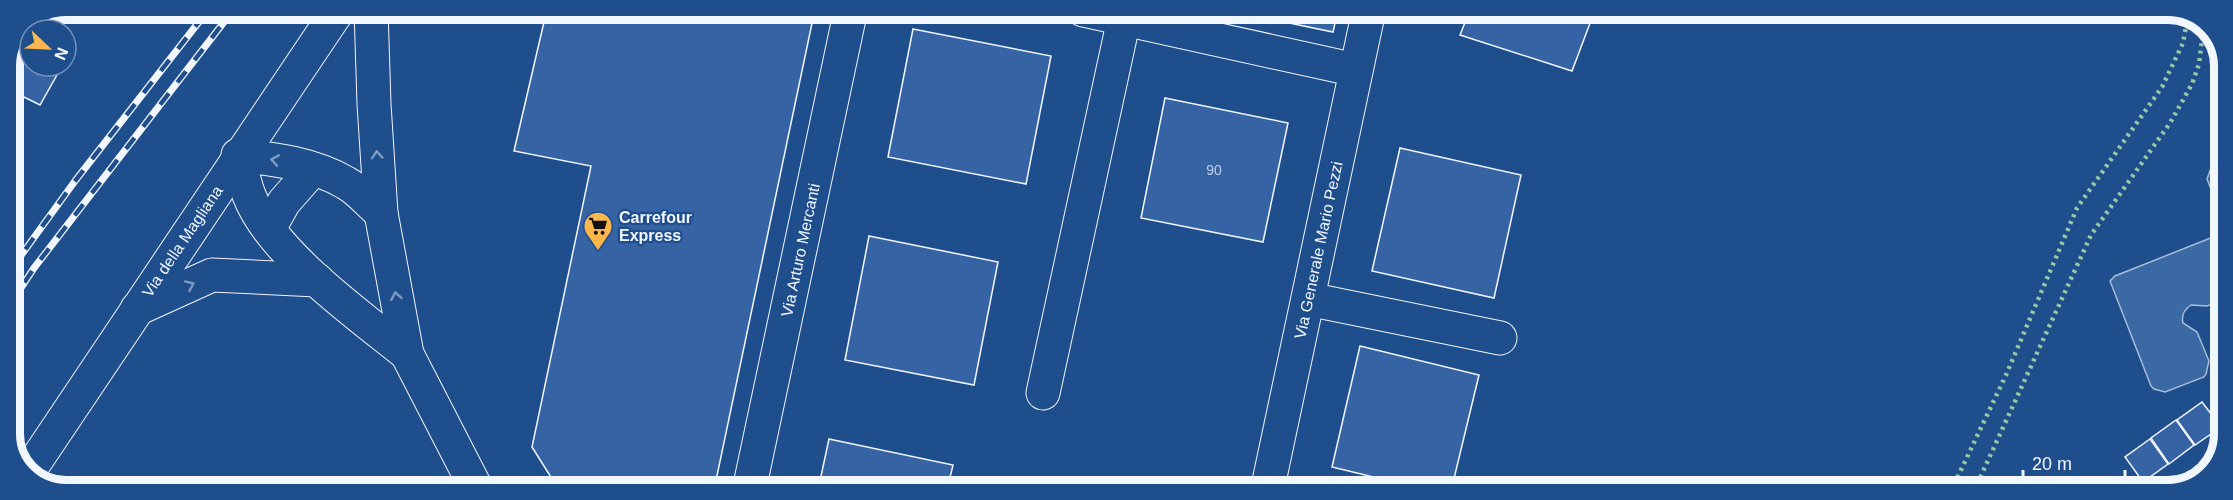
<svg xmlns="http://www.w3.org/2000/svg" width="2233" height="500" font-family="Arial,sans-serif">
  <style>
    .water { fill: #3b69a3; stroke: #a8bbd7; stroke-width: 1.5 }
    .building { fill: #3563a3; stroke: #f2f6ff; stroke-width: 1.5 }
    .lines { fill: none; stroke-linecap: round; stroke-linejoin: round }
    .minor-casing { stroke: #f2f6ff; stroke-width: 35 }
    .major-casing { stroke: #f2f6ff; stroke-width: 35 }
    .minor { stroke: #1f4e8c; stroke-width: 33 }
    .major { stroke: #1f4e8c; stroke-width: 33 }
    .rail-casing { stroke: #f2f6ff; stroke-width: 7 }
    .rail { stroke: #1f4e8c; stroke-width: 4.5; stroke-dasharray: 14; stroke-linecap: butt }
    .hedge { stroke: #97c8a6; stroke-width: 4.5; stroke-dasharray: 3 4.5; stroke-linecap: butt }
    .oneway { stroke: #7e9ac0 }
    .labels { text-anchor: middle; stroke-width: 4.5; stroke-linejoin: round; paint-order: stroke }
    .number-label { font-size: 14px; fill: #c3d1e8 }
    .poi-label { font-size: 16px; font-weight: bold; fill: #f2f6ff; stroke: #1f4e8c; text-anchor: start }
    .street-label { font-size: 16px; fill: #f2f6ff; stroke: #1f4e8c }
    .rim { fill: none; stroke: #f2f6ff; stroke-width: 8 }
  </style>
  <rect width="100%" height="100%" fill="#1f4e8c"/>
  <g class="water">
    <path d="M 2223,162 L 2223,217 L 2220,212 L 2207,179 L 2211,168 Z"/>
    <path d="M 2213,237 L 2223,238 L 2223,300 L 2207,306 L 2191,305 C 2185,309 2181,315 2183,323 L 2197,332 L 2209,361 L 2206,374 L 2204,377 L 2165,392 L 2154,389 L 2151,386 L 2110,281 L 2115,276 Z"/>
  </g>
  <g class="building">
    <path d="M 547,9 L 815,9 L 714,490 L 559,490 L 532,447 L 591,166 L 514,151 Z"/>
    <path d="M 1226,10 L 1338,10 L 1333,32 Z"/>
    <path d="M 1470,10 L 1595,10 L 1572,71 L 1460,35 Z"/>
    <path d="M 913,29 L 1051,56 L 1026,184 L 888,157 Z"/>
    <path d="M 16,49 L 30,57 L 30,66 L 62,66 L 40,105 L 24,97 L 9,123 L 9,65 Z"/>
    <path d="M 1165,98 L 1288,123 L 1263,242 L 1141,218 Z"/>
    <path d="M 1400,148 L 1521,175 L 1494,298 L 1372,271 Z"/>
    <path d="M 869,236 L 998,262 L 974,385 L 845,360 Z"/>
    <path d="M 1360,346 L 1479,375 L 1451,491 L 1431,491 L 1332,467 Z"/>
    <path d="M 2202,402 L 2221,427 L 2195,445 L 2177,420 Z"/>
    <path d="M 2176,420 L 2194,445 L 2169,464 L 2151,438 Z"/>
    <path d="M 829,439 L 953,465 L 947,490 L 818,490 Z"/>
    <path d="M 2150,439 L 2168,464 L 2143,482 L 2125,457 Z"/>
  </g>
  <g class="lines">
    <g class="minor-casing">
      <g id="minor">
        <path d="M 371,9 L 374,104 L 381,213 L 407,354 L 477,490"/>
        <path d="M 1083,10 L 1356,70"/>
        <path d="M 381,213 C 370,204 359,190 346,183 C 314,164 275,159 238,155 C 242,169 244,183 249,195 C 271,253 359,315 407,354"/>
        <path d="M 269,229 L 284,202 L 313,169"/>
        <path d="M 1308,299 L 1500,338"/>
        <path d="M 137,309 L 212,275 L 317,280"/>
        <path d="M 1043,393 L 1124,19"/>
        <path d="M 749,490 L 851,9"/>
        <path d="M 1267,491 L 1369,10"/>
      </g>
    </g>
    <g class="major-casing">
      <path id="major" d="M 27,474 L 339,9"/>
    </g>
    <use href="#minor" class="minor"/>
    <use href="#major" class="major"/>
    <g class="rail-casing">
      <g id="rail">
        <path d="M 9,272 L 75,181 L 209,9"/>
        <path d="M 9,306 L 34,268 L 234,9"/>
      </g>
    </g>
    <use href="#rail" class="rail"/>
    <g class="hedge">
      <path d="M 1951,491 L 2006,375 L 2077,208 L 2162,87 L 2183,43 L 2188,16"/>
      <path d="M 1974,491 L 2091,235 L 2170,123 L 2192,84 L 2199,64 L 2204,24"/>
    </g>
  </g>
  <defs><path id="oneway-chevron" d="M-2-3.5L2.5 0L-2 3.5" fill="none" stroke-width="1.6" stroke-linecap="round" stroke-linejoin="round" transform="scale(1.5)"/></defs>
  <g class="oneway">
    <use href="#oneway-chevron" transform="translate(377 155) rotate(-94)"/>
    <use href="#oneway-chevron" transform="translate(275 160) rotate(-170)"/>
    <use href="#oneway-chevron" transform="translate(190 285) rotate(-24)"/>
    <use href="#oneway-chevron" transform="translate(396 296) rotate(-100)"/>
  </g>
  <defs>
    <g id="supermarket-pin" transform="scale(1.5)"><path d="M0 17L-7.5 6A9.5 9.5 0 1 1 7.5 6Z" fill="#ffb74d" stroke="#1f4e8c"/><path d="M-6-5.5h2.5l.6 2H6L4.5 2H-2.5L-4.4-4H-6ZM-1.5 3.2a1.3 1.3 0 1 0 .1 0ZM3 3.2a1.3 1.3 0 1 0 .1 0Z" fill="#111"/></g>
  </defs>
  <g fill-rule="evenodd">
    <use href="#supermarket-pin" x="598" y="226"/>
  </g>
  <g class="labels">
    <g class="number-label">
      <text x="1214" y="175">90</text>
    </g>
    <g class="poi-label">
      <text x="619" y="223">Carrefour<tspan x="619" dy="18">Express</tspan></text>
    </g>
    <g class="street-label">
      <text transform="translate(182 241) rotate(-56)" y="6">Via della Magliana</text>
      <text transform="translate(800 250) rotate(-78)" y="6">Via Arturo Mercanti</text>
      <text transform="translate(1318 250) rotate(-78)" y="6">Via Generale Mario Pezzi</text>
    </g>
  </g>
  <path d="M0 0H2233V500H0ZM66 20H2168A46 46 0 0 1 2214 66V434A46 46 0 0 1 2168 480H66A46 46 0 0 1 20 434V66A46 46 0 0 1 66 20Z" fill="#1f4e8c" fill-rule="evenodd"/>
  <path class="rim" d="M66 20H2168A46 46 0 0 1 2214 66V434A46 46 0 0 1 2168 480H66A46 46 0 0 1 20 434V66A46 46 0 0 1 66 20Z"/>
  <g transform="translate(48 48) rotate(113)"><circle r="28" fill="#1f4e8c" stroke="#7391ba" stroke-width="1.5"/>
  <path d="M0-4.5L10 22L0 15L-10 22Z" fill="#ffb74d"/>
  <text y="-9" font-size="16" font-weight="bold" text-anchor="middle" fill="#f2f6ff">N</text>
  </g>
  <path d="M2023 470v9h102v-9" fill="none" stroke="#f2f6ff" stroke-width="3"/>
  <text x="2032" y="470" font-size="18" fill="#f2f6ff" stroke="#1f4e8c" stroke-width="4.5" paint-order="stroke">20 m</text>
</svg>
